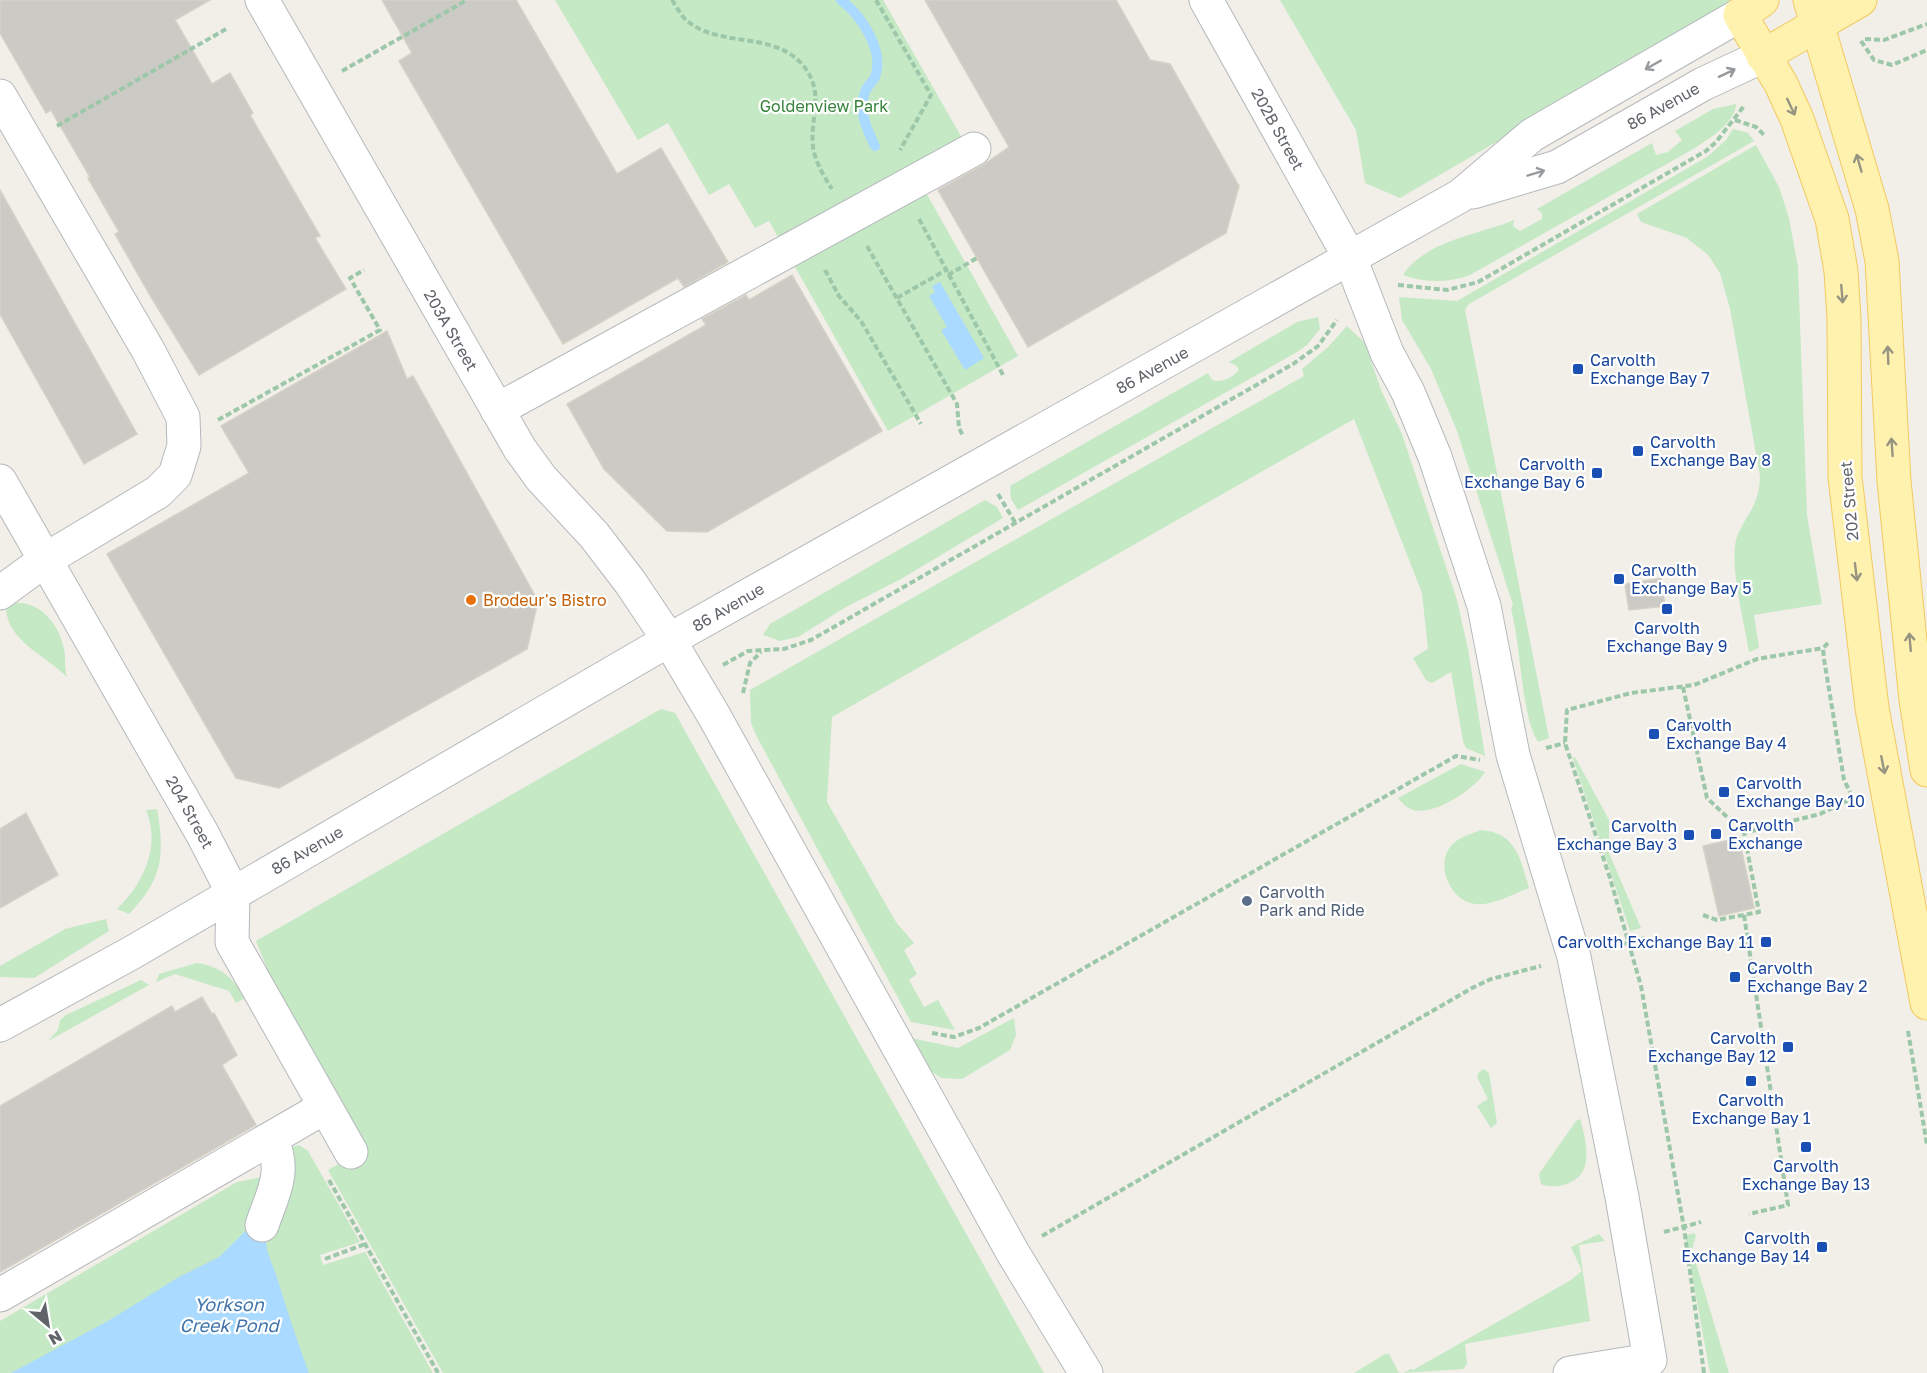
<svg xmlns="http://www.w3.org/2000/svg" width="1927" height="1373" font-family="'Golos Text',sans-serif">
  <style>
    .green { fill: #c5e8c5 }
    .water { fill: #aadaff }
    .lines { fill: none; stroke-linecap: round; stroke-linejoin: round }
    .stream { stroke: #aadaff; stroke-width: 10 }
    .building { fill: #cccac5; stroke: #d6d1c6; stroke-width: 1.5 }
    .minor-casing { stroke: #b5b8bc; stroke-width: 35 }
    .major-casing { stroke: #f2c960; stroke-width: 35 }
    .path { stroke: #9cc7a9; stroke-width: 4; stroke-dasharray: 6 3; stroke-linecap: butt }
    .minor { stroke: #fff; stroke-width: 33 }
    .major { stroke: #fff2af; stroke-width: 33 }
    .oneway { stroke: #979a9d }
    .oneway2 { stroke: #979581 }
    .transit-dot { fill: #1a4fb4; stroke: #fff; stroke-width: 2 }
    .food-dot { fill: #e8710a; stroke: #fff; stroke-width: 2 }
    .service-dot { fill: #5c6f8a; stroke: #fff; stroke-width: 2 }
    .labels { text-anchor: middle; stroke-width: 4.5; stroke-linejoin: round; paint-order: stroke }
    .park-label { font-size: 16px; fill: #348238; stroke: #fff }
    .street-label { font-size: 16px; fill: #5f6368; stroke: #fff }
    .transit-label { font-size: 16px; fill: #164399; stroke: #fff; text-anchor: start }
    .food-label { font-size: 16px; fill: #c56008; stroke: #fff; text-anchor: start }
    .service-label { font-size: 16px; fill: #4e5e75; stroke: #fff; text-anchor: start }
    .water-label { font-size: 18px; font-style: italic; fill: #4174aa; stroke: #fff }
  </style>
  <rect width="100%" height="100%" fill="#f1efe8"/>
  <g class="green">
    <path d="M 555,0 L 883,0 L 962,138 L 912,168 L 1018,356 L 888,431 L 769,221 L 755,228 L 729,184 L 709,195 L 668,123 L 638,140 Z"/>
    <path d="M 1280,0 L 1741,0 L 1400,198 L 1365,183 L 1356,130 Z"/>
    <path d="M 1736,104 C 1735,123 1710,138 1695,148 L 1470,275 C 1448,283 1425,283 1403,275 C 1426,240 1478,235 1514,220 L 1513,226 L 1520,231 L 1542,219 L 1542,213 L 1537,209 L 1652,143 L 1656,155 L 1668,152 L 1682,140 L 1675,131 L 1713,109 Z"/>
    <path d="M 1733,129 L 1748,133 L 1754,141 L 1469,304 L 1465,310 L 1549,738 L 1538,742 C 1521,716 1521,644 1511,609 L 1513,605 L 1457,431 L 1431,369 L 1402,320 L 1399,297 L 1457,301 L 1707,157 L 1726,140 Z"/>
    <path d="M 1756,145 L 1779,187 L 1789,218 L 1798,267 L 1807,515 L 1822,604 L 1754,615 L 1759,648 L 1749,652 C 1745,626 1728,560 1737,537 C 1747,512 1759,507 1760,476 L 1730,309 L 1720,273 L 1708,255 L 1687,238 L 1641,222 L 1637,214 Z"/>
    <path d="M 1318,317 L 1320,329 L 1307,345 L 1297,352 L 1018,510 L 1011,499 L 1010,486 L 1208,373 L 1212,380 C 1222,383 1232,378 1239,370 L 1237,366 L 1229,362 L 1297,322 Z"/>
    <path d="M 1347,326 L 1365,343 L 1381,390 L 1402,434 L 1457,600 L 1468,649 L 1485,756 L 1466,748 L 1463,741 L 1451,672 L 1432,683 L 1426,680 L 1413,658 L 1428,649 L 1422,593 L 1354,419 L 832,717 L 827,802 L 896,922 L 914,943 L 904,950 L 917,974 L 909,980 L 924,1007 L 938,1000 L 955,1030 L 911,1022 L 757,737 L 751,723 L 750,690 L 1304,376 L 1302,369 L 1327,348 Z"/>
    <path d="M 985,500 L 997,507 L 1003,518 L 901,579 L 846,607 L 798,637 L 780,641 L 763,635 L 770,624 Z"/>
    <path d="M 16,603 C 42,602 59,625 64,649 C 66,658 64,667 67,677 C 46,656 6,640 6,607 Z"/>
    <path d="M 661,709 L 675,713 L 1044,1373 L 443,1373 L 328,1170 L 367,1148 L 275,988 L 256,941 Z"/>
    <path d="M 1575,757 L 1609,820 L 1609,853 L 1641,928 L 1630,931 L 1573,758 Z"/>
    <path d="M 1461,764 L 1485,772 C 1475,789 1434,816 1413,810 C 1407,808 1402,803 1398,798 Z"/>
    <path d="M 157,809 C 165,855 163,879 129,914 L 117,909 C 144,883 161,846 146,810 Z"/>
    <path d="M 1481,830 C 1517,833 1520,859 1529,888 C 1513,894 1492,906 1475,904 C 1450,901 1434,864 1452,845 C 1459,837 1471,834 1481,830 Z"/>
    <path d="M 106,919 L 109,931 L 34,978 L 0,977 L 0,966 L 65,929 Z"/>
    <path d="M 197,963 C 222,967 232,977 245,998 L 236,1003 L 229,991 L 175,974 L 156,982 L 159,974 Z"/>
    <path d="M 141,980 L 149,985 L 48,1041 L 58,1030 L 60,1020 L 66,1015 Z"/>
    <path d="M 1014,1018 L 1016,1035 L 1010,1050 L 962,1079 L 941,1078 L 931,1071 L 911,1038 L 958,1048 Z"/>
    <path d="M 1484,1069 L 1489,1073 L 1497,1123 L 1491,1128 L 1477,1106 L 1488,1099 L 1477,1077 L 1479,1072 Z"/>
    <path d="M 1580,1119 C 1584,1131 1589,1154 1585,1166 C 1580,1184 1556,1190 1541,1184 L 1539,1174 L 1576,1121 Z"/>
    <path d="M 299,1145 L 308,1151 L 360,1242 L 320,1255 L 323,1265 L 365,1252 L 433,1373 L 0,1373 L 0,1321 L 237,1182 L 262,1177 L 289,1148 Z"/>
    <path d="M 1694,1233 L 1696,1235 L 1692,1250 L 1729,1373 L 1710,1373 L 1685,1236 Z"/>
    <path d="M 1599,1234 L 1605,1241 L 1579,1245 L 1590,1321 L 1465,1344 L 1467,1364 L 1463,1369 L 1403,1373 L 1411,1369 L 1413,1370 L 1571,1280 L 1582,1271 L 1571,1247 Z"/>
    <path d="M 1385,1354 L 1389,1354 L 1399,1373 L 1354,1373 Z"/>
  </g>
  <g class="water">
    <path d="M 940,282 L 984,358 L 965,370 L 941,330 L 947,327 L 929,296 L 935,292 L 932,286 Z"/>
    <path d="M 254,1223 L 265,1230 C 265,1255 273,1262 279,1284 C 288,1314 298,1343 309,1373 L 11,1373 L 108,1321 L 179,1277 L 219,1257 Z"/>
  </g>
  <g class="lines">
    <path class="stream" d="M 841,0 C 861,15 885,51 875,77 C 873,82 867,86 865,92 C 858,110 867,130 875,146"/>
  </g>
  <g class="building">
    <path d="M 0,0 L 210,0 L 175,20 L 212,84 L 230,73 L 253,113 L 250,115 L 320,236 L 315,238 L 346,289 L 199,375 L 151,297 L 115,234 L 119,232 L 88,178 L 90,177 L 51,110 L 46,113 L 0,33 Z"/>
    <path d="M 382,0 L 516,0 L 617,174 L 661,148 L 728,262 L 684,287 L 678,278 L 563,344 L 399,61 L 412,53 Z"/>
    <path d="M 925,0 L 1116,0 L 1150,60 L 1170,64 L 1239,186 L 1226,233 L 1028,347 L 938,190 L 983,165 L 1009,147 Z"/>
    <path d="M 0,190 L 137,434 L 84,464 L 0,314 Z"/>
    <path d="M 792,275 L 882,431 L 707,532 L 667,531 L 604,469 L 567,404 L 706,325 L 702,319 L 746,295 L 749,300 Z"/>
    <path d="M 387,331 L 407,379 L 413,376 L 538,601 L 527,649 L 279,788 L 236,778 L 107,554 L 249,473 L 221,426 Z"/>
    <path d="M 1661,578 L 1665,606 L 1629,610 L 1625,584 Z"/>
    <path d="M 26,813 L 58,875 L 0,908 L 0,829 Z"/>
    <path d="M 1739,838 L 1754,908 L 1719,916 L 1703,846 Z"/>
    <path d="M 202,997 L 212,1014 L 214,1013 L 237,1055 L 222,1065 L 256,1125 L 0,1272 L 0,1106 L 172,1006 L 175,1012 Z"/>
  </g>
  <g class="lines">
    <g class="minor-casing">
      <g id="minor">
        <path d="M 262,0 L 520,449 L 541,478 L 594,535 L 630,582 L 669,640 L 713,714 L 1013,1253 L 1086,1373"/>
        <path d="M 1206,0 L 1350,258 L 1387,353 L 1408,392 L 1435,457 L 1484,606 L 1513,755 L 1574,957 L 1622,1197 L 1650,1360 L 1570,1373"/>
        <path d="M 0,96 L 148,350 L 183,417 L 184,446 L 175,475 L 158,492 L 45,560 L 0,593"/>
        <path d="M 1473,192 L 1557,167 L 1703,84 L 1763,56"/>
        <path d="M 497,410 L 974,149"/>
        <path d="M 0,481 L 202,833 L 233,893 L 232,942 L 351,1152"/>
        <path d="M 0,1025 L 133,952 L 669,640 L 1460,196 L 1532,135 L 1740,15"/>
        <path d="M 262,1225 C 273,1193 287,1171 271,1139"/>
        <path d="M 0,1295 L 325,1107"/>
      </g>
    </g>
    <g class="major-casing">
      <g id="major">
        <path d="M 1762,0 L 1740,15 L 1781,84 L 1797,119 L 1832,219 L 1841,271 L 1844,319 L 1845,477 L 1872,708 L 1927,1003"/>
        <path d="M 1810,0 L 1872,209 L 1882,261 L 1894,481 L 1916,700 L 1927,770"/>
        <path d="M 1763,56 L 1860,0"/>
      </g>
    </g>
    <g class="path">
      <path d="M 672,0 C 676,6 680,14 685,19 C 718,49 771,30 802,64 C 828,94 807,121 814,152 C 817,165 825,178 832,189"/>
      <path d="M 876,0 L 931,95 L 900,150"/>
      <path d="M 1865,39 L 1884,40 L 1927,24"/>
      <path d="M 1861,41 L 1874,60 L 1892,65 L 1927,50"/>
      <path d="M 342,71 L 467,0"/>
      <path d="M 1735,120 L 1756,127 L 1764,135"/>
      <path d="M 57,126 L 226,29"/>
      <path d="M 919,219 L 1003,375"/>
      <path d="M 867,246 L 957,404 L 959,428 L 963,436"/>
      <path d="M 825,270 L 839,296 L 861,321 L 921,424"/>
      <path d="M 948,275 L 977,258"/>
      <path d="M 1398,285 L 1447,290 L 1478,282 L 1706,151 L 1716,142 L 1744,106"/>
      <path d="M 897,298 L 946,270"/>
      <path d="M 218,420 L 380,330 L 350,278 L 364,270"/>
      <path d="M 998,494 L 1016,524"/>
      <path d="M 1828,643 L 1823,648 L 1824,659 L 1844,780 L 1850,792"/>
      <path d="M 723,665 L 748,651 L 784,649 L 811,640 L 1293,364 L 1318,346 L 1337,320"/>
      <path d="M 1683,687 L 1707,798 L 1744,833"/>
      <path d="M 743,693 L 750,663 L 761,652"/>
      <path d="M 1546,748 L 1565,743"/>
      <path d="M 1703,915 L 1717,920 L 1759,912 L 1744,833 L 1820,814 L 1853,798"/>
      <path d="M 1744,915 L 1788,1205 L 1749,1214"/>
      <path d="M 1606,949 L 1645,938"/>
      <path d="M 1908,1031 L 1927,1145"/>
      <path d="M 932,1033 L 954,1037 L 979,1028 L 1456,756 L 1480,760"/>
      <path d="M 329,1180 L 438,1373"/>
      <path d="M 1664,1232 L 1701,1222"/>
      <path d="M 1042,1236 L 1472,988 L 1491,979 L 1541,966"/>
      <path d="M 325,1259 L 365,1244"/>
      <path d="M 1704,1373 L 1684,1228 L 1641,986 L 1610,878 L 1565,743 L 1567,710 L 1631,693 L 1694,685 L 1757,659 L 1823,648"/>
    </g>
    <use href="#minor" class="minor"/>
    <use href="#major" class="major"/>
  </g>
  <defs><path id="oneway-shaft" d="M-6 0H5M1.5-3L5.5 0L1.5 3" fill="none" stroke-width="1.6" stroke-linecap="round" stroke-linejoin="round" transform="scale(1.5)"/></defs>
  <g class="oneway">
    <use href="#oneway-shaft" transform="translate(1653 65) rotate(150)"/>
    <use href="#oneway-shaft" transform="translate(1727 73) rotate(-25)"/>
    <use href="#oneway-shaft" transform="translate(1536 173) rotate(-17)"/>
  </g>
  <g class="oneway2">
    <use href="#oneway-shaft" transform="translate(1791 107) rotate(65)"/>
    <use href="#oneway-shaft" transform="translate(1859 163) rotate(-106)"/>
    <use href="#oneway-shaft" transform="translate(1842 294) rotate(85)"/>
    <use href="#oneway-shaft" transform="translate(1888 355) rotate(-92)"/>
    <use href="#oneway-shaft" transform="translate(1892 447) rotate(-94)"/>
    <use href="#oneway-shaft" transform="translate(1856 572) rotate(83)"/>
    <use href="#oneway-shaft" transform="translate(1910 642) rotate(-95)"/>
    <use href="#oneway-shaft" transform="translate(1883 765) rotate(79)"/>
  </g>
  <g class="transit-dot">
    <rect x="1572" y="363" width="12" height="12" rx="3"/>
    <rect x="1632" y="445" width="12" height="12" rx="3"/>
    <rect x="1591" y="467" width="12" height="12" rx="3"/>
    <rect x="1613" y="573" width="12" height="12" rx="3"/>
    <rect x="1661" y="603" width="12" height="12" rx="3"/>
    <rect x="1648" y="728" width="12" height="12" rx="3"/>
    <rect x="1718" y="786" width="12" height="12" rx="3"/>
    <rect x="1710" y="828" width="12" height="12" rx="3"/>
    <rect x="1683" y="829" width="12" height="12" rx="3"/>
    <rect x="1760" y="936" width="12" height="12" rx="3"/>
    <rect x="1729" y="971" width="12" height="12" rx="3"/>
    <rect x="1782" y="1041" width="12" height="12" rx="3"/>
    <rect x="1745" y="1075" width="12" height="12" rx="3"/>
    <rect x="1800" y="1141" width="12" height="12" rx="3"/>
    <rect x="1816" y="1241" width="12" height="12" rx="3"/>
  </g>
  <circle class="food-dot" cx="471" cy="600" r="6"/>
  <circle class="service-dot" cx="1247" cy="901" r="6"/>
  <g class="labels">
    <g class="park-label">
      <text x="824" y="112">Goldenview Park</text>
    </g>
    <g class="street-label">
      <text transform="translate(1663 106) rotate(-29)" y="6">86 Avenue</text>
      <text transform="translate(1278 129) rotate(61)" y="6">202B Street</text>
      <text transform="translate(451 330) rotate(60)" y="6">203A Street</text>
      <text transform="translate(1152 370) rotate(-29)" y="6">86 Avenue</text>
      <text transform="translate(1849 501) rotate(-95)" y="6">202 Street</text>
      <text transform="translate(728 607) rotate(-30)" y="6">86 Avenue</text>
      <text transform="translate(190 812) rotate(61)" y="6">204 Street</text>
      <text transform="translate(307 850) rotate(-30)" y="6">86 Avenue</text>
    </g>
    <g class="transit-label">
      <text x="1590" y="366">Carvolth<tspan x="1590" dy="18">Exchange Bay 7</tspan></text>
      <text x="1650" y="448">Carvolth<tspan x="1650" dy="18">Exchange Bay 8</tspan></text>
      <text x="1585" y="470" text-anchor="end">Carvolth<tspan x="1585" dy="18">Exchange Bay 6</tspan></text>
      <text x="1631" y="576">Carvolth<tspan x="1631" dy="18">Exchange Bay 5</tspan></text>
      <text x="1667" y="634" text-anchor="middle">Carvolth<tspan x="1667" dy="18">Exchange Bay 9</tspan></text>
      <text x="1666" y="731">Carvolth<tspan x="1666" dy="18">Exchange Bay 4</tspan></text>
      <text x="1736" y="789">Carvolth<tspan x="1736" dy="18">Exchange Bay 10</tspan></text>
      <text x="1728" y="831">Carvolth<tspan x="1728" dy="18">Exchange</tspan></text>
      <text x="1677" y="832" text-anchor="end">Carvolth<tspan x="1677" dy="18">Exchange Bay 3</tspan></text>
      <text x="1754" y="948" text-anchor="end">Carvolth Exchange Bay 11</text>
      <text x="1747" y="974">Carvolth<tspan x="1747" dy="18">Exchange Bay 2</tspan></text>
      <text x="1776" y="1044" text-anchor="end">Carvolth<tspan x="1776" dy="18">Exchange Bay 12</tspan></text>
      <text x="1751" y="1106" text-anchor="middle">Carvolth<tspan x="1751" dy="18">Exchange Bay 1</tspan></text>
      <text x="1806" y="1172" text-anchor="middle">Carvolth<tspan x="1806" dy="18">Exchange Bay 13</tspan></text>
      <text x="1810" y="1244" text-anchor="end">Carvolth<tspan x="1810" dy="18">Exchange Bay 14</tspan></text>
    </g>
    <g class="food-label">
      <text x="483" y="606">Brodeur's Bistro</text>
    </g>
    <g class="service-label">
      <text x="1259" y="898">Carvolth<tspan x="1259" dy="18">Park and Ride</tspan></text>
    </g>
    <g class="water-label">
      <text x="229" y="1311">Yorkson<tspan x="229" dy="21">Creek Pond</tspan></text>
    </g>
  </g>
  <g transform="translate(48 1325) rotate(150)" stroke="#ffffff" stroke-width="4.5" paint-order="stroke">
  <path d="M0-4.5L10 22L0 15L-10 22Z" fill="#5f6368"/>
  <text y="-9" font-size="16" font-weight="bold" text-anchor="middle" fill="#5f6368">N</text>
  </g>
</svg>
